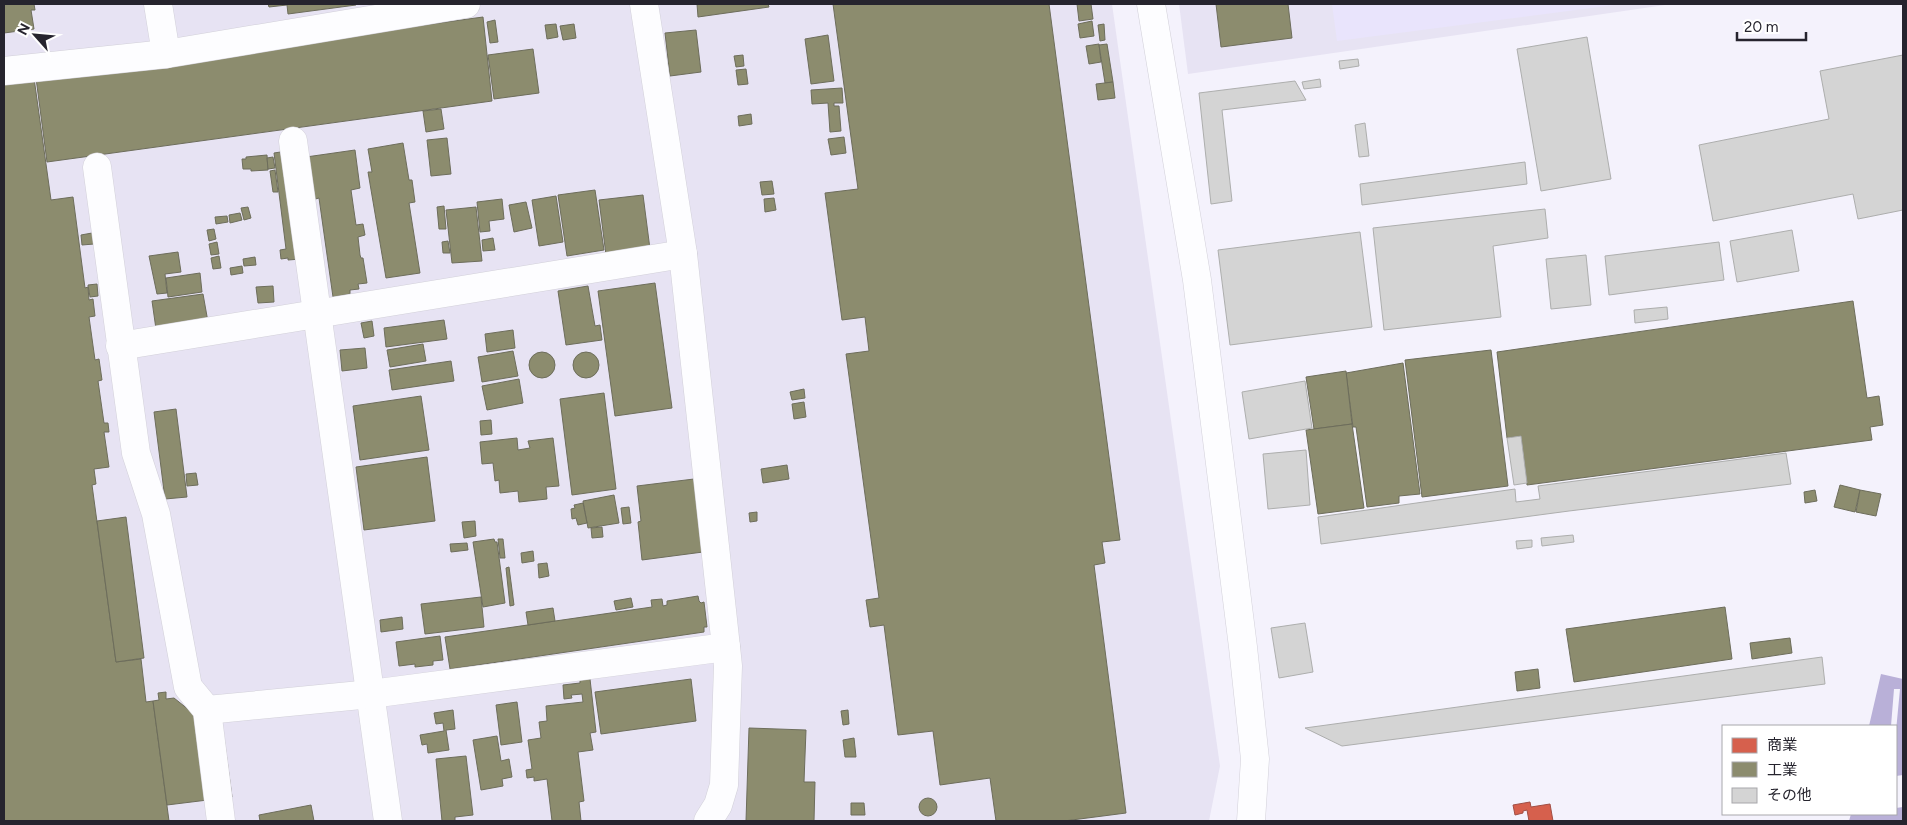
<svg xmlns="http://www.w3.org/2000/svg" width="1907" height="825" font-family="Figtree,'Noto Sans JP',sans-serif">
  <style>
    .built { fill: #e7e3f3 }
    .green { fill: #e9e4fc }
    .water { fill: #b9b0d8 }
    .shops { fill: #d6604d; stroke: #a14e44 }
    .industry { fill: #8c8c6e; stroke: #6d6d5b }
    .building { fill: #d4d4d4; stroke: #adaead }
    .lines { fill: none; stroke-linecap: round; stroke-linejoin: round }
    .minor-casing { stroke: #d2d0d9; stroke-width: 29 }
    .minor { stroke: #fdfdff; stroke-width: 28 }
  </style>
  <rect width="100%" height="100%" fill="#f4f2fc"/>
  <g class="built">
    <path d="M 4,4 L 1112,4 L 1220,766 L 1209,821 L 4,821 Z"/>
    <path d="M 1179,4 L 1672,4 L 1188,74 Z"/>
  </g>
  <path class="green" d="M 1332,4 L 1622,4 L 1337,41 Z"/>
  <g class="water">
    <path d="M 1881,674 L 1903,679 L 1903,775 L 1896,776 L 1896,731 L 1900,689 L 1894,689 L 1891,726 L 1869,726 Z"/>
    <path d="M 1903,807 L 1903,821 L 1849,821 L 1851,814 L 1896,814 L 1896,808 Z"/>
  </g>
  <path class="shops" d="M 1530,802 L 1531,807 L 1550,804 L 1553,821 L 1529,821 L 1527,810 L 1523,811 L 1523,813 L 1515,815 L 1513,805 Z"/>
  <g class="industry">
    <path d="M 4,4 L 34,4 L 35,10 L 31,10 L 34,29 L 4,33 Z"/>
    <path d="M 268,4 L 356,4 L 356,5 L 288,14 L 287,5 L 269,7 Z"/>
    <path d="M 697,4 L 768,4 L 769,7 L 698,17 Z"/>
    <path d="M 833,4 L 1049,4 L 1120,540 L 1102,542 L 1105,563 L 1094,565 L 1126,813 L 1064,821 L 996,821 L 990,778 L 940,785 L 933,731 L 898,735 L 884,625 L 870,627 L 866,600 L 879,598 L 846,354 L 869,351 L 865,317 L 842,320 L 825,193 L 858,189 Z"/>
    <path d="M 1077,4 L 1091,4 L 1093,19 L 1079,21 Z"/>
    <path d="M 1216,4 L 1288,4 L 1292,38 L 1221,47 Z"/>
    <path d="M 483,17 L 492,101 L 47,162 L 36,78 Z"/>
    <path d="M 495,20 L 498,42 L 490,43 L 487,22 Z"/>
    <path d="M 1092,21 L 1094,36 L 1080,38 L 1078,24 Z"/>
    <path d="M 556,24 L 558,37 L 547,39 L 545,25 Z"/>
    <path d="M 574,24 L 576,38 L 563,40 L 560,26 Z"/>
    <path d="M 1104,24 L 1105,40 L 1100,41 L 1098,25 Z"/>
    <path d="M 696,30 L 701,72 L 670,76 L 665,33 Z"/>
    <path d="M 828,35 L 834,81 L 811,84 L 805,39 Z"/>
    <path d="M 1099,44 L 1101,62 L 1089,64 L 1086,46 Z"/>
    <path d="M 1107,44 L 1113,82 L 1105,83 L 1099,45 Z"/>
    <path d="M 533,49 L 539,93 L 494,99 L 488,55 Z"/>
    <path d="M 743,55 L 744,66 L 736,67 L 734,56 Z"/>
    <path d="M 746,69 L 748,84 L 738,85 L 736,70 Z"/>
    <path d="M 34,78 L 51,200 L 73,197 L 85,288 L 88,287 L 89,300 L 93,299 L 95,316 L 89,317 L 95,360 L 99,359 L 102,380 L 98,381 L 104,423 L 108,423 L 109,432 L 104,432 L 109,467 L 94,469 L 96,484 L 92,485 L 116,662 L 141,659 L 146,702 L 153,701 L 169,821 L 4,821 L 4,82 Z"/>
    <path d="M 1113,82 L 1115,98 L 1098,100 L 1096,84 Z"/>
    <path d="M 842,88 L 843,103 L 834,103 L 834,106 L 839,106 L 841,131 L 830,132 L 828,103 L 812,104 L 811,90 Z"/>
    <path d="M 441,109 L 444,129 L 426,132 L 423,111 Z"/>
    <path d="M 751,114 L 752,124 L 739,126 L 738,116 Z"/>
    <path d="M 844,137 L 846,153 L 831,155 L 828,139 Z"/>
    <path d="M 447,138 L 451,174 L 431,176 L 427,140 Z"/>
    <path d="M 403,143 L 409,180 L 412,180 L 415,202 L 409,203 L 420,273 L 386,278 L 368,172 L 372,172 L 368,149 Z"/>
    <path d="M 355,150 L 360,188 L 351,190 L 356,225 L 363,224 L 365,235 L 358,237 L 360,255 L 361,258 L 363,258 L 367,283 L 358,284 L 359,289 L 350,290 L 350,294 L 333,297 L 319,198 L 312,200 L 306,157 Z"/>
    <path d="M 287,151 L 301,259 L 288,260 L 288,258 L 281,259 L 280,250 L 286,249 L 274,153 Z"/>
    <path d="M 267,155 L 268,170 L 251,171 L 251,169 L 243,169 L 242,159 L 246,159 L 246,157 Z"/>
    <path d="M 273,157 L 275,168 L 268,169 L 267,158 Z"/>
    <path d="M 275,170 L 278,192 L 273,192 L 270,171 Z"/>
    <path d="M 772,181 L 774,194 L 762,195 L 760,182 Z"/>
    <path d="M 595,190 L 604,250 L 567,256 L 558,195 Z"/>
    <path d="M 643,195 L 650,249 L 606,255 L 599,200 Z"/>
    <path d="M 556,196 L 563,242 L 539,246 L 532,200 Z"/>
    <path d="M 774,198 L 776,210 L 765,212 L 764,199 Z"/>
    <path d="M 502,199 L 504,219 L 489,221 L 490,231 L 480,232 L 477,202 Z"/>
    <path d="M 526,202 L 532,228 L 514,232 L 509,205 Z"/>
    <path d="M 444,206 L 446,229 L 439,229 L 437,207 Z"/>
    <path d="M 248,207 L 251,218 L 244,220 L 241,208 Z"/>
    <path d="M 476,207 L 482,261 L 452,263 L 446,210 Z"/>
    <path d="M 240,213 L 242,220 L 230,223 L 229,215 Z"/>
    <path d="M 227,216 L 228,222 L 216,224 L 215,217 Z"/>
    <path d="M 214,229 L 216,239 L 209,241 L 207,230 Z"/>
    <path d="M 92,233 L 94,244 L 82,245 L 81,235 Z"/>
    <path d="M 493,238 L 495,250 L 483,251 L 482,240 Z"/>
    <path d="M 448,241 L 450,253 L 443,253 L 442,242 Z"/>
    <path d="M 217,242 L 219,254 L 211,255 L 209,244 Z"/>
    <path d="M 178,252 L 181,272 L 165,274 L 167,293 L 157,294 L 149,256 Z"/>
    <path d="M 219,256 L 221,268 L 213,269 L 211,258 Z"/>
    <path d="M 255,257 L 256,265 L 244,266 L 243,259 Z"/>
    <path d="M 242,266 L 243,273 L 231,275 L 230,268 Z"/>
    <path d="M 200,273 L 202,292 L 168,297 L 166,278 Z"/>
    <path d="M 655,283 L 672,408 L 615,416 L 598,291 Z"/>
    <path d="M 97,284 L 98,296 L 90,297 L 88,285 Z"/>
    <path d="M 273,286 L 274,302 L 258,303 L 256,287 Z"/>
    <path d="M 588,286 L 595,326 L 600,325 L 602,340 L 566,345 L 558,291 Z"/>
    <path d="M 203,294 L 208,322 L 156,329 L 152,301 Z"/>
    <path d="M 1853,301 L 1867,398 L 1879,396 L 1883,425 L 1870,427 L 1872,440 L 1527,485 L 1521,436 L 1507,438 L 1497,352 Z"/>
    <path d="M 444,320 L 447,339 L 386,347 L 384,328 Z"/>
    <path d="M 372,321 L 374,336 L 364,338 L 361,323 Z"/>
    <path d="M 513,330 L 515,348 L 487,352 L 485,334 Z"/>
    <path d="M 423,344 L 426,361 L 390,367 L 387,350 Z"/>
    <path d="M 365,348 L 367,368 L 342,371 L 340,350 Z"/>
    <path d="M 1491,350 L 1508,486 L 1422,497 L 1405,360 Z"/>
    <path d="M 513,351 L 518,376 L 482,382 L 478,357 Z"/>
    <circle cx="542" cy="365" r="13"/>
    <circle cx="586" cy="365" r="13"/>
    <path d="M 451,361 L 454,381 L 392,390 L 389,370 Z"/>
    <path d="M 1403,363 L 1420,494 L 1399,496 L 1399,503 L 1367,507 L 1356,427 L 1353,427 L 1346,373 Z"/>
    <path d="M 1346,371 L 1352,424 L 1314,429 L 1306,377 Z"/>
    <path d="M 519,379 L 523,403 L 487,410 L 482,386 Z"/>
    <path d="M 804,389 L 805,398 L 792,400 L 790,392 Z"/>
    <path d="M 604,393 L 616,489 L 572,495 L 560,399 Z"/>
    <path d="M 421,396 L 429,450 L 360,460 L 353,406 Z"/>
    <path d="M 804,402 L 806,417 L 794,419 L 792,404 Z"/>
    <path d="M 176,409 L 187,497 L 165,499 L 154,412 Z"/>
    <path d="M 491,420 L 492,434 L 481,435 L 480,421 Z"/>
    <path d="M 1352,424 L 1364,508 L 1318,514 L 1306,430 Z"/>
    <path d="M 517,438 L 518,450 L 530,448 L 528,441 L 553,438 L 559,486 L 546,487 L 547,499 L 519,502 L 518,491 L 500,493 L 499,480 L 495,481 L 493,463 L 482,464 L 480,442 Z"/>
    <path d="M 427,457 L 435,521 L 364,530 L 356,467 Z"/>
    <path d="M 787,465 L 789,479 L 763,483 L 761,469 Z"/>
    <path d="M 196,473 L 198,485 L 187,486 L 186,474 Z"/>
    <path d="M 694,479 L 703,552 L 642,560 L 638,522 L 641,521 L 637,486 Z"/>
    <path d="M 1840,485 L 1860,490 L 1855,512 L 1834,507 Z"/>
    <path d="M 1815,490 L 1817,501 L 1805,503 L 1804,492 Z"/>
    <path d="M 1860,490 L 1881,494 L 1876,516 L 1856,512 Z"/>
    <path d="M 614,495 L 619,523 L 588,528 L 583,501 Z"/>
    <path d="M 583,503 L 587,523 L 578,525 L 576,518 L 572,519 L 571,509 L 575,508 L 574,505 Z"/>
    <path d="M 629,507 L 631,523 L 623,524 L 621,508 Z"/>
    <path d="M 757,512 L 757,521 L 750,522 L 749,513 Z"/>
    <path d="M 126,517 L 144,658 L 116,662 L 97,521 Z"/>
    <path d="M 475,521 L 476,536 L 464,538 L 462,522 Z"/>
    <path d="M 602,527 L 603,537 L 592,538 L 591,528 Z"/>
    <path d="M 494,539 L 495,542 L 497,542 L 505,603 L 483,607 L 473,542 Z"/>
    <path d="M 498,539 L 503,539 L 505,558 L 500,558 Z"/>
    <path d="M 467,543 L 468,550 L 451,552 L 450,544 Z"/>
    <path d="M 533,551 L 534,561 L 522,563 L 521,553 Z"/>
    <path d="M 547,563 L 549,576 L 539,578 L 538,564 Z"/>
    <path d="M 509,567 L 514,605 L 510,606 L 506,568 Z"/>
    <path d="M 698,596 L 699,601 L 701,603 L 704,602 L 707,627 L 704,627 L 704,632 L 450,669 L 445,637 L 652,607 L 651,600 L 662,599 L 663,606 L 667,605 L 667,601 Z"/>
    <path d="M 481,597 L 484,627 L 425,634 L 421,604 Z"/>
    <path d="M 631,598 L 633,607 L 616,610 L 614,601 Z"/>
    <path d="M 1725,607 L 1732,659 L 1574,682 L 1566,629 Z"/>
    <path d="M 553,608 L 555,621 L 528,625 L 526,612 Z"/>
    <path d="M 402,617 L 403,629 L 381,632 L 380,620 Z"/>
    <path d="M 440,636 L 443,660 L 433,661 L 433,665 L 415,667 L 415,664 L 399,666 L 396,642 Z"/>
    <path d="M 1790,638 L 1792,653 L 1752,659 L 1750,643 Z"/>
    <path d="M 1538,669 L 1540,688 L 1517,691 L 1515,672 Z"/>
    <path d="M 590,679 L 596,732 L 590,733 L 593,750 L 578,752 L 584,801 L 579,802 L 581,821 L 552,821 L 547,779 L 534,781 L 534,777 L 527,778 L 526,770 L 532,769 L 528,740 L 541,738 L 539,722 L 547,721 L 546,706 L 583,702 L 582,694 L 571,695 L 572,698 L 564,699 L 563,685 L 580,683 L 580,680 Z"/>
    <path d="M 691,679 L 696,721 L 601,734 L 595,692 Z"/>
    <path d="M 166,692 L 166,699 L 174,698 L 224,738 L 232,797 L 167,805 L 153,701 L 159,700 L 158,693 Z"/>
    <path d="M 517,702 L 522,742 L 501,745 L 496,705 Z"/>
    <path d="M 453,710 L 455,729 L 446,730 L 449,750 L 428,753 L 427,744 L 422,745 L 420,735 L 444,731 L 443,723 L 436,724 L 434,713 Z"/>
    <path d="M 848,710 L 849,724 L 843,725 L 841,711 Z"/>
    <path d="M 749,728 L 806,730 L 804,782 L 815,782 L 814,821 L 746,821 Z"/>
    <path d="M 497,736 L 501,761 L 509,759 L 512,777 L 502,779 L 503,786 L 481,790 L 473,740 Z"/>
    <path d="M 854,738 L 856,757 L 845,757 L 843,740 Z"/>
    <path d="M 466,756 L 473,815 L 455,817 L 455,821 L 442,821 L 436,759 Z"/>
    <circle cx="928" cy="807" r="9"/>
    <path d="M 851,803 L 864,803 L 865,815 L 851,815 Z"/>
    <path d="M 311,805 L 314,821 L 260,821 L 259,815 Z"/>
  </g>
  <g class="building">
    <path d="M 1587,37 L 1611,179 L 1541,191 L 1517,49 Z"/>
    <path d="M 1903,55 L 1903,210 L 1858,219 L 1853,194 L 1713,221 L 1699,145 L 1829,119 L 1820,71 Z"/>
    <path d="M 1358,59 L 1359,66 L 1340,69 L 1339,61 Z"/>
    <path d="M 1320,79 L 1321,87 L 1304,89 L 1302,82 Z"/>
    <path d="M 1295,81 L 1306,100 L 1222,110 L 1232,201 L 1211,204 L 1199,93 Z"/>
    <path d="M 1365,123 L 1369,156 L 1359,157 L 1355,125 Z"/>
    <path d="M 1525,162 L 1527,184 L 1362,205 L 1360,184 Z"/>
    <path d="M 1545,209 L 1548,238 L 1493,246 L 1501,317 L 1384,330 L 1373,228 Z"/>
    <path d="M 1792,230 L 1799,271 L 1737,282 L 1730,241 Z"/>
    <path d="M 1360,232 L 1372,327 L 1230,345 L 1218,250 Z"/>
    <path d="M 1719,242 L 1724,280 L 1609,295 L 1605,256 Z"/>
    <path d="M 1586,255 L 1591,305 L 1551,309 L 1546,259 Z"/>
    <path d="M 1667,307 L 1668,319 L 1635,323 L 1634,310 Z"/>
    <path d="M 1305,381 L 1312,428 L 1249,439 L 1242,392 Z"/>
    <path d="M 1521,436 L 1527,483 L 1514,485 L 1507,438 Z"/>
    <path d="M 1306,450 L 1310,505 L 1268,509 L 1263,454 Z"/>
    <path d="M 1786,453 L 1791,484 L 1569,511 L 1321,544 L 1318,517 L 1515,489 L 1516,502 L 1540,499 L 1538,486 Z"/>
    <path d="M 1573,535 L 1574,542 L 1542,546 L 1541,538 Z"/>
    <path d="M 1532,540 L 1532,547 L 1517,549 L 1516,541 Z"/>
    <path d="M 1305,623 L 1313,672 L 1279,678 L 1271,628 Z"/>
    <path d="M 1822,657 L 1825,684 L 1342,746 L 1305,728 Z"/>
  </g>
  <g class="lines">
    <g class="minor-casing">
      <g id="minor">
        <path d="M 158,4 L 166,54"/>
        <path d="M 1151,4 L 1197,280 L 1243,647 L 1255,759 L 1251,821"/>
        <path d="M 4,71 L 166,54 L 466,4"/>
        <path d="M 293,141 L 388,821"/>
        <path d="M 97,167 L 136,453 L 156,514 L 188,687 L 207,710 L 221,821"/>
        <path d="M 120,346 L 683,254"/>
        <path d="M 207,710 L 371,694 L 726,647 L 683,254 L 644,4"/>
        <path d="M 708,821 L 718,805 L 724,785 L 728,666 L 726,647"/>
      </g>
    </g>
    <use href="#minor" class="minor"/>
  </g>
  <rect width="1907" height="825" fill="none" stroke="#26242e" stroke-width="10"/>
  <rect x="1722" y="725" width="175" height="90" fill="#ffffff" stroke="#a8a7ab"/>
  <rect x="1732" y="738" width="25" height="15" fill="#d6604d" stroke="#a8a7ab"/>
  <text x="1767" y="750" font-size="15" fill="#26242e">商業</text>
  <rect x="1732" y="762" width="25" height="15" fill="#8c8c6e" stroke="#a8a7ab"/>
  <text x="1767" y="775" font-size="15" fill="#26242e">工業</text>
  <rect x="1732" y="788" width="25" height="15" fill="#d4d4d4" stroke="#a8a7ab"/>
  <text x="1767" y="800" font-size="15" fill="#26242e">その他</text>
  <g transform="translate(35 35) rotate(297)" stroke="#ffffff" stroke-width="4" paint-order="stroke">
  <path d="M0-4L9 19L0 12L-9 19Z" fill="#26242e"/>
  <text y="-8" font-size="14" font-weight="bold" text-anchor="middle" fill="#26242e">N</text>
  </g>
  <path d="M1737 32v8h69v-8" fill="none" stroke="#26242e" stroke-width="2.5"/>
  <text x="1744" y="32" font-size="15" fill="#26242e" stroke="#ffffff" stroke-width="4" paint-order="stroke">20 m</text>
</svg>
